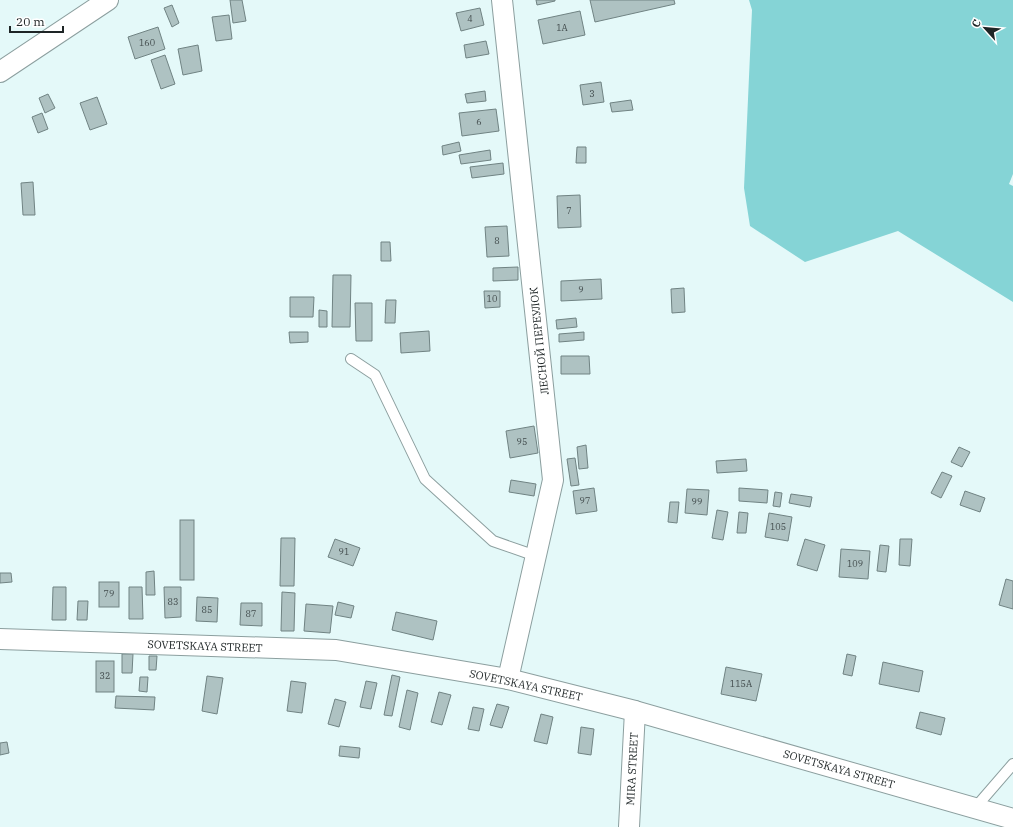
<svg xmlns="http://www.w3.org/2000/svg" width="1013" height="827" font-family="'IBM Plex Serif',serif">
  <style>
    .green { fill: #85d4d6 }
    .building { fill: #aec2c2; stroke: #708383 }
    .lines { fill: none; stroke-linecap: round; stroke-linejoin: round }
    .lane-casing { stroke: #8c9f9f; stroke-width: 12 }
    .street-casing { stroke: #8c9f9f; stroke-width: 22 }
    .lane { stroke: #fff; stroke-width: 10 }
    .street { stroke: #fff; stroke-width: 20 }
    .labels { text-anchor: middle; stroke-width: 3.5; stroke-linejoin: round; paint-order: stroke }
    .number-label { font-size: 9px; fill: #424c4d }
    .street-label { font-size: 11px; fill: #1e2526; stroke: #fff }
  </style>
  <rect width="100%" height="100%" fill="#e4f9f9"/>
  <path class="green" d="M 749,0 L 1013,0 L 1013,174 L 1009,184 L 1013,186 L 1013,302 L 898,231 L 805,262 L 750,226 L 744,188 L 752,10 Z"/>
  <g class="building">
    <path d="M 230,0 L 242,0 L 246,21 L 233,23 Z"/>
    <path d="M 536,0 L 555,0 L 555,1 L 537,5 Z"/>
    <path d="M 590,0 L 674,0 L 675,4 L 595,22 Z"/>
    <path d="M 172,5 L 179,23 L 172,27 L 164,8 Z"/>
    <path d="M 480,8 L 484,25 L 461,31 L 456,13 Z"/>
    <path d="M 580,11 L 585,35 L 543,44 L 538,20 Z"/>
    <path d="M 229,15 L 232,39 L 216,41 L 212,17 Z"/>
    <path d="M 158,27 L 165,49 L 135,59 L 128,37 Z"/>
    <path d="M 486,41 L 489,54 L 466,58 L 464,45 Z"/>
    <path d="M 198,45 L 202,71 L 183,75 L 178,49 Z"/>
    <path d="M 165,55 L 175,84 L 161,89 L 151,60 Z"/>
    <path d="M 601,82 L 604,102 L 583,105 L 580,85 Z"/>
    <path d="M 485,91 L 486,101 L 467,103 L 465,94 Z"/>
    <path d="M 48,94 L 55,108 L 45,113 L 39,98 Z"/>
    <path d="M 97,97 L 107,124 L 90,130 L 80,103 Z"/>
    <path d="M 631,100 L 633,110 L 612,112 L 610,103 Z"/>
    <path d="M 496,109 L 499,131 L 462,136 L 459,113 Z"/>
    <path d="M 42,113 L 48,129 L 38,133 L 32,117 Z"/>
    <path d="M 459,142 L 461,151 L 443,155 L 442,146 Z"/>
    <path d="M 577,147 L 586,147 L 586,163 L 576,163 Z"/>
    <path d="M 490,150 L 491,160 L 461,164 L 459,155 Z"/>
    <path d="M 503,163 L 504,174 L 472,178 L 470,167 Z"/>
    <path d="M 33,182 L 35,215 L 23,215 L 21,183 Z"/>
    <path d="M 580,195 L 581,227 L 558,228 L 557,196 Z"/>
    <path d="M 507,226 L 509,256 L 487,257 L 485,227 Z"/>
    <path d="M 381,242 L 390,242 L 391,261 L 381,261 Z"/>
    <path d="M 518,267 L 518,280 L 493,281 L 493,268 Z"/>
    <path d="M 333,275 L 351,275 L 350,327 L 332,327 Z"/>
    <path d="M 601,279 L 602,299 L 561,301 L 561,281 Z"/>
    <path d="M 684,288 L 685,312 L 672,313 L 671,289 Z"/>
    <path d="M 484,291 L 500,291 L 500,307 L 485,308 Z"/>
    <path d="M 290,297 L 314,297 L 313,317 L 290,317 Z"/>
    <path d="M 386,300 L 396,300 L 395,323 L 385,323 Z"/>
    <path d="M 355,303 L 372,303 L 372,341 L 356,341 Z"/>
    <path d="M 319,310 L 327,311 L 327,327 L 319,327 Z"/>
    <path d="M 576,318 L 577,327 L 557,329 L 556,320 Z"/>
    <path d="M 429,331 L 430,351 L 401,353 L 400,333 Z"/>
    <path d="M 289,332 L 308,332 L 308,342 L 290,343 Z"/>
    <path d="M 584,332 L 584,340 L 559,342 L 559,334 Z"/>
    <path d="M 561,356 L 589,356 L 590,374 L 561,374 Z"/>
    <path d="M 534,426 L 538,453 L 510,458 L 506,431 Z"/>
    <path d="M 586,445 L 588,468 L 579,469 L 577,447 Z"/>
    <path d="M 959,447 L 970,452 L 962,467 L 951,462 Z"/>
    <path d="M 575,458 L 579,485 L 571,486 L 567,459 Z"/>
    <path d="M 746,459 L 747,471 L 717,473 L 716,461 Z"/>
    <path d="M 942,472 L 952,476 L 941,498 L 931,493 Z"/>
    <path d="M 511,480 L 536,484 L 534,496 L 509,492 Z"/>
    <path d="M 594,488 L 597,511 L 576,514 L 573,491 Z"/>
    <path d="M 739,488 L 768,490 L 767,503 L 739,501 Z"/>
    <path d="M 687,489 L 709,490 L 707,515 L 685,513 Z"/>
    <path d="M 965,491 L 985,498 L 980,512 L 960,505 Z"/>
    <path d="M 775,492 L 782,493 L 780,507 L 773,506 Z"/>
    <path d="M 791,494 L 812,497 L 810,507 L 789,503 Z"/>
    <path d="M 670,502 L 679,502 L 677,523 L 668,522 Z"/>
    <path d="M 717,510 L 728,512 L 723,540 L 712,538 Z"/>
    <path d="M 739,512 L 748,513 L 746,533 L 737,533 Z"/>
    <path d="M 769,513 L 792,517 L 788,541 L 765,537 Z"/>
    <rect x="180" y="520" width="14" height="60"/>
    <path d="M 281,538 L 295,538 L 294,586 L 280,586 Z"/>
    <path d="M 335,539 L 360,548 L 353,566 L 328,557 Z"/>
    <path d="M 805,539 L 825,545 L 817,571 L 797,565 Z"/>
    <path d="M 900,539 L 912,539 L 910,566 L 899,565 Z"/>
    <path d="M 880,545 L 889,546 L 886,572 L 877,571 Z"/>
    <path d="M 841,549 L 870,551 L 868,579 L 839,577 Z"/>
    <path d="M 154,571 L 155,595 L 146,595 L 146,572 Z"/>
    <path d="M 0,573 L 11,573 L 12,582 L 0,583 Z"/>
    <path d="M 1006,579 L 1013,581 L 1013,609 L 999,605 Z"/>
    <rect x="99" y="582" width="20" height="25"/>
    <path d="M 53,587 L 66,587 L 66,620 L 52,620 Z"/>
    <path d="M 129,587 L 142,587 L 143,619 L 129,619 Z"/>
    <path d="M 164,587 L 181,587 L 181,617 L 165,618 Z"/>
    <path d="M 282,592 L 295,593 L 294,631 L 281,631 Z"/>
    <path d="M 197,597 L 218,598 L 217,622 L 196,621 Z"/>
    <path d="M 78,601 L 88,601 L 87,620 L 77,620 Z"/>
    <path d="M 338,602 L 354,606 L 351,618 L 335,615 Z"/>
    <path d="M 241,603 L 262,603 L 262,626 L 240,625 Z"/>
    <path d="M 306,604 L 333,606 L 330,633 L 304,631 Z"/>
    <path d="M 396,612 L 437,621 L 433,640 L 392,630 Z"/>
    <path d="M 122,654 L 133,654 L 132,673 L 122,673 Z"/>
    <path d="M 847,654 L 856,656 L 852,676 L 843,674 Z"/>
    <path d="M 149,656 L 157,656 L 156,670 L 149,670 Z"/>
    <rect x="96" y="661" width="18" height="31"/>
    <path d="M 883,662 L 923,671 L 919,692 L 879,684 Z"/>
    <path d="M 726,667 L 762,674 L 756,701 L 721,694 Z"/>
    <path d="M 392,675 L 400,677 L 392,716 L 384,715 Z"/>
    <path d="M 207,676 L 223,678 L 217,714 L 202,711 Z"/>
    <path d="M 140,677 L 148,677 L 147,692 L 139,691 Z"/>
    <path d="M 291,681 L 306,683 L 302,713 L 287,711 Z"/>
    <path d="M 366,681 L 377,683 L 371,709 L 360,707 Z"/>
    <path d="M 407,690 L 418,693 L 410,730 L 399,727 Z"/>
    <path d="M 439,692 L 451,695 L 442,725 L 431,722 Z"/>
    <path d="M 116,696 L 155,697 L 154,710 L 115,708 Z"/>
    <path d="M 335,699 L 346,702 L 339,727 L 328,724 Z"/>
    <path d="M 497,704 L 509,707 L 502,728 L 490,725 Z"/>
    <path d="M 473,707 L 484,709 L 479,731 L 468,729 Z"/>
    <path d="M 920,712 L 945,718 L 941,735 L 916,728 Z"/>
    <path d="M 541,714 L 553,717 L 547,744 L 534,741 Z"/>
    <path d="M 581,727 L 594,729 L 591,755 L 578,753 Z"/>
    <path d="M 7,742 L 9,753 L 0,755 L 0,743 Z"/>
    <path d="M 340,746 L 360,748 L 359,758 L 339,756 Z"/>
  </g>
  <g class="lines">
    <g class="lane-casing">
      <g id="lane">
        <path d="M 351,359 L 375,375 L 425,479 L 493,541 L 536,556"/>
        <path d="M 975,808 L 1013,764"/>
      </g>
    </g>
    <g class="street-casing">
      <g id="street">
        <path d="M 502,0 L 553,480 L 508,679"/>
        <path d="M 0,72 L 108,0"/>
        <path d="M 0,639 L 336,650 L 508,679 L 635,711 L 1013,819"/>
        <path d="M 629,827 L 635,711"/>
      </g>
    </g>
    <use href="#lane" class="lane"/>
    <use href="#street" class="street"/>
  </g>
  <g class="labels">
    <g class="number-label">
      <text x="470" y="22">4</text>
      <text x="562" y="31">1А</text>
      <text x="147" y="46">160</text>
      <text x="592" y="97">3</text>
      <text x="479" y="125">6</text>
      <text x="569" y="214">7</text>
      <text x="497" y="244">8</text>
      <text x="581" y="293">9</text>
      <text x="492" y="302">10</text>
      <text x="522" y="445">95</text>
      <text x="585" y="504">97</text>
      <text x="697" y="505">99</text>
      <text x="778" y="530">105</text>
      <text x="344" y="555">91</text>
      <text x="855" y="567">109</text>
      <text x="109" y="597">79</text>
      <text x="173" y="605">83</text>
      <text x="207" y="613">85</text>
      <text x="251" y="617">87</text>
      <text x="105" y="679">32</text>
      <text x="741" y="687">115А</text>
    </g>
    <g class="street-label">
      <text transform="translate(539 341) rotate(-96)" y="4">ЛЕСНОЙ ПЕРЕУЛОК</text>
      <text transform="translate(205 646) rotate(2)" y="4">SOVETSKAYA STREET</text>
      <text transform="translate(526 685) rotate(12)" y="4">SOVETSKAYA STREET</text>
      <text transform="translate(632 769) rotate(-87)" y="4">MIRA STREET</text>
      <text transform="translate(839 769) rotate(16)" y="4">SOVETSKAYA STREET</text>
    </g>
  </g>
  <g transform="translate(985 28) rotate(297)" stroke="#ffffff" stroke-width="3" paint-order="stroke">
  <path d="M0-3L7 15L0 10L-7 15Z" fill="#1e2526"/>
  <text y="-6" font-size="11" font-weight="bold" text-anchor="middle" fill="#1e2526">С</text>
  </g>
  <path d="M10 26v6h53v-6" fill="none" stroke="#1e2526" stroke-width="2"/>
  <text x="16" y="26" font-size="12" fill="#1e2526" stroke="#ffffff" stroke-width="3" paint-order="stroke">20 m</text>
</svg>
